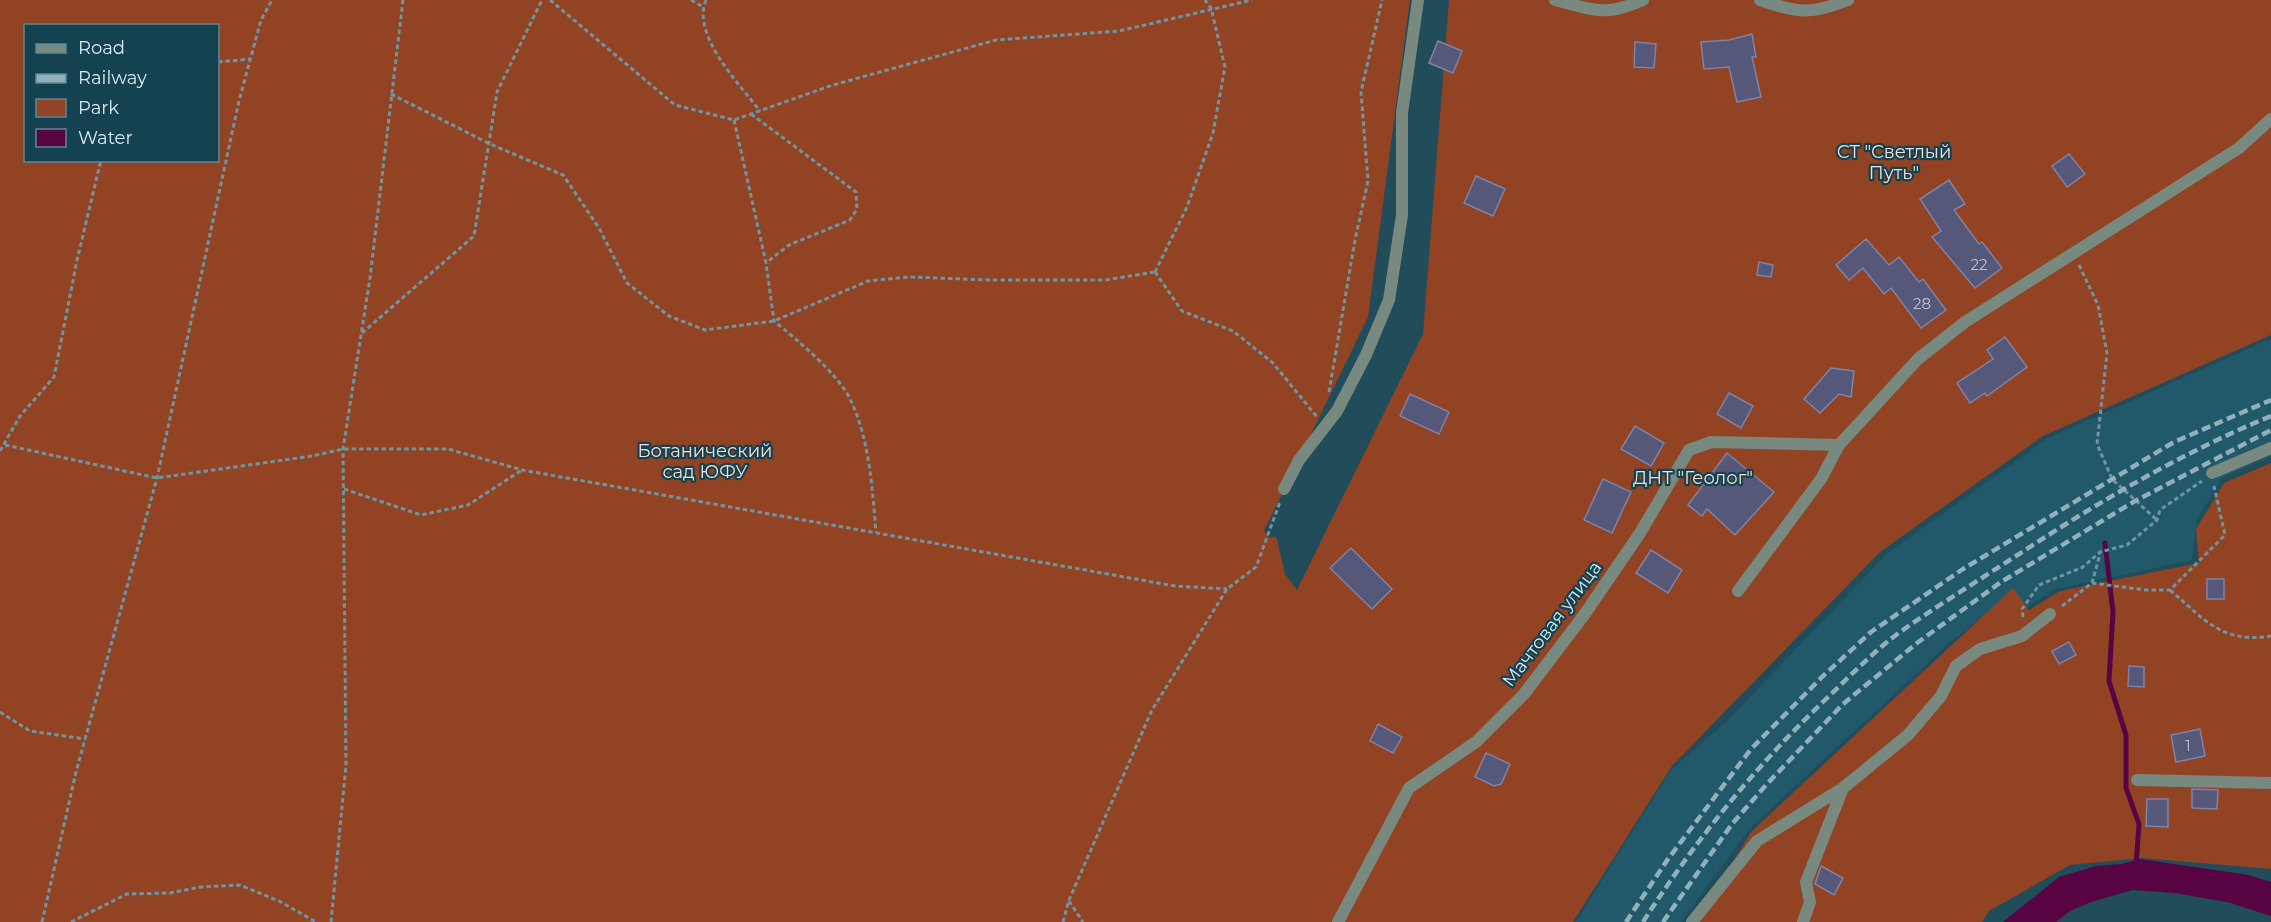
<svg xmlns="http://www.w3.org/2000/svg" width="2271" height="922" font-family="Montserrat,sans-serif">
  <style>
    .built { fill: #22596a }
    .green { fill: #914324; fill-rule: evenodd }
    .water { fill: #580443 }
    .lines { fill: none; stroke-linecap: round; stroke-linejoin: round }
    .stream { stroke: #580443; stroke-width: 5 }
    .building { fill: #565879; stroke: #7f81a5; stroke-width: 1.5 }
    .path { stroke: #7194a0; stroke-width: 3; stroke-dasharray: 4.5 3; stroke-linecap: butt }
    .street { stroke: #788980; stroke-width: 12 }
    .rail { stroke: #91b0bb; stroke-width: 4.5; stroke-dasharray: 9 4.5; stroke-linecap: butt }
    .labels { text-anchor: middle; stroke-width: 4.5; stroke-linejoin: round; paint-order: stroke }
    .number-label { font-size: 15px; fill: #b4c6d5 }
    .park-label { font-size: 18px; fill: #f6dcd2; stroke: #154250 }
    .street-label { font-size: 18px; fill: #d4ebf4; stroke: #154250 }
  </style>
  <rect width="100%" height="100%" fill="#214d5b"/>
  <path class="built" d="M 2271,339 L 2271,457 L 2223,477 L 2197,519 L 2192,560 L 2055,589 L 2026,608 L 2012,593 L 1947,645 L 1750,828 L 1681,922 L 1576,922 L 1671,770 L 1725,723 L 1887,554 L 2048,438 Z"/>
  <g class="green">
    <path d="M 0,0 L 1410,0 L 1368,317 L 1264,531 L 1270,538 L 1276,536 L 1285,574 L 1297,590 L 1423,334 L 1449,0 L 2271,0 L 2271,335 L 2043,436 L 1880,552 L 1672,766 L 1573,922 L 0,922 ZM 26,26 L 218,26 L 218,160 L 26,160 Z"/>
    <path d="M 2271,463 L 2271,869 L 2142,858 L 2070,865 L 1989,911 L 1982,922 L 1698,922 L 1751,832 L 2013,588 L 2029,610 L 2060,591 L 2199,563 L 2196,529 L 2224,483 Z"/>
  </g>
  <path class="water" d="M 2140,859 L 2249,875 L 2271,882 L 2271,916 L 2227,902 L 2174,893 L 2133,890 L 2091,902 L 2070,911 L 2056,922 L 2003,922 L 2059,877 L 2096,866 L 2122,864 Z"/>
  <g class="lines">
    <path class="stream" d="M 2105,543 L 2113,612 L 2109,681 L 2126,735 L 2126,788 L 2139,824 L 2136,866"/>
  </g>
  <g class="building">
    <path d="M 1752,34 L 1756,57 L 1752,57 L 1761,97 L 1737,102 L 1729,67 L 1704,69 L 1701,42 L 1729,40 Z"/>
    <path d="M 1438,41 L 1462,51 L 1453,73 L 1429,63 Z"/>
    <path d="M 1635,42 L 1656,44 L 1654,68 L 1634,67 Z"/>
    <path d="M 2069,154 L 2085,174 L 2067,187 L 2052,166 Z"/>
    <path d="M 1476,176 L 1505,189 L 1493,216 L 1464,203 Z"/>
    <path d="M 1949,180 L 1965,204 L 1954,210 L 1979,244 L 1982,242 L 2002,268 L 1975,288 L 1932,237 L 1941,231 L 1920,199 Z"/>
    <path d="M 1866,239 L 1889,265 L 1899,257 L 1919,282 L 1923,279 L 1946,310 L 1921,328 L 1891,288 L 1884,294 L 1863,268 L 1849,280 L 1836,265 Z"/>
    <path d="M 1759,262 L 1773,265 L 1771,277 L 1757,275 Z"/>
    <path d="M 2005,337 L 2027,367 L 1987,396 L 1985,393 L 1970,403 L 1957,383 L 1993,359 L 1987,350 Z"/>
    <path d="M 1831,368 L 1854,371 L 1851,397 L 1839,394 L 1820,413 L 1804,399 Z"/>
    <path d="M 1729,393 L 1753,406 L 1741,428 L 1717,414 Z"/>
    <path d="M 1410,394 L 1449,412 L 1439,434 L 1400,416 Z"/>
    <path d="M 1635,426 L 1664,443 L 1651,466 L 1621,449 Z"/>
    <path d="M 1727,453 L 1774,492 L 1735,535 L 1707,509 L 1702,516 L 1688,505 Z"/>
    <path d="M 1603,479 L 1631,492 L 1612,533 L 1584,520 Z"/>
    <path d="M 1351,548 L 1392,589 L 1372,609 L 1330,568 Z"/>
    <path d="M 1651,550 L 1682,570 L 1668,593 L 1636,573 Z"/>
    <rect x="2207" y="579" width="17" height="20"/>
    <path d="M 2069,642 L 2076,655 L 2059,664 L 2052,651 Z"/>
    <path d="M 2129,666 L 2144,667 L 2144,687 L 2128,686 Z"/>
    <path d="M 1378,724 L 1402,737 L 1393,753 L 1370,741 Z"/>
    <path d="M 2200,729 L 2205,756 L 2176,762 L 2171,735 Z"/>
    <path d="M 1486,753 L 1510,764 L 1501,784 L 1494,786 L 1475,777 Z"/>
    <path d="M 2192,789 L 2218,790 L 2217,809 L 2192,808 Z"/>
    <path d="M 2147,799 L 2168,799 L 2168,827 L 2146,826 Z"/>
    <path d="M 1821,866 L 1843,878 L 1834,895 L 1815,884 Z"/>
  </g>
  <g class="lines">
    <g class="path">
      <path d="M 550,0 L 675,105 L 734,120 L 833,85 L 996,40 L 1119,31 L 1252,0"/>
      <path d="M 691,0 L 703,7"/>
      <path d="M 706,0 C 691,35 740,85 760,111"/>
      <path d="M 218,62 L 251,59"/>
      <path d="M 391,94 L 490,144 L 563,175 L 599,228 L 627,283 L 669,316 L 705,330 L 774,321 L 868,281 L 909,277 L 991,280 L 1105,280 L 1155,272"/>
      <path d="M 751,114 L 856,192 L 857,209 L 850,220 L 789,245 L 766,263"/>
      <path d="M 734,120 L 766,263 L 774,321 C 797,340 839,374 851,401 C 870,442 872,488 876,532"/>
      <path d="M 2079,265 L 2098,305 L 2107,353 L 2097,444 L 2112,479 L 2157,520"/>
      <path d="M 1155,272 L 1187,207 L 1213,133 L 1225,67 L 1211,8 L 1205,0"/>
      <path d="M 1155,272 L 1182,311 L 1233,331 L 1273,363 L 1317,417"/>
      <path d="M 362,333 L 474,236 L 497,92 L 542,0"/>
      <path d="M 1329,392 L 1355,240 L 1368,181 L 1361,92 L 1382,0"/>
      <path d="M 5,445 L 157,478 L 312,456 L 343,449 L 448,449 L 522,470 L 1175,586 L 1227,589"/>
      <path d="M 0,451 L 20,416 L 54,377 L 77,260 L 101,160"/>
      <path d="M 344,489 L 421,515 L 468,505 L 522,470"/>
      <path d="M 2092,583 L 2146,590 L 2170,590 L 2225,535 L 2214,486"/>
      <path d="M 2170,590 C 2204,619 2222,644 2271,636"/>
      <path d="M 2062,606 L 2092,583 L 2100,554"/>
      <path d="M 2023,617 L 2022,609 L 2039,585 L 2083,567 L 2100,552 L 2127,545 L 2157,520 L 2160,510 L 2202,481"/>
      <path d="M 0,712 L 30,731 L 85,739"/>
      <path d="M 1069,901 L 1083,922"/>
      <path d="M 42,922 L 76,772 L 157,478 L 239,101 L 261,20 L 272,0"/>
      <path d="M 71,922 L 127,894 L 170,893 L 201,887 L 240,885 L 279,901 L 316,922"/>
      <path d="M 331,922 L 346,765 L 343,449 L 370,278 L 403,0"/>
      <path d="M 1063,922 L 1069,900 L 1152,710 L 1227,589 L 1256,567 L 1280,502"/>
    </g>
    <g class="street">
      <path d="M 1555,0 C 1594,10 1605,17 1643,0"/>
      <path d="M 1760,0 C 1798,13 1810,15 1848,0"/>
      <path d="M 2212,473 L 2271,448"/>
      <path d="M 1284,489 L 1299,460 L 1337,411 L 1366,355 L 1389,300 L 1402,215 L 1402,113 L 1418,0"/>
      <path d="M 1738,591 L 1821,479 L 1839,445 L 1918,359 L 1965,322 L 2239,148 L 2271,119"/>
      <path d="M 2137,780 L 2271,783"/>
      <path d="M 1338,922 L 1409,788 L 1476,742 L 1524,694 L 1584,615 L 1640,533 L 1689,450 L 1711,442 L 1839,445"/>
      <path d="M 1692,922 L 1757,841 L 1843,788 L 1908,735 L 1941,696 L 1956,666 L 1980,649 L 2022,636 L 2050,614"/>
      <path d="M 1803,922 L 1810,902 L 1806,882 L 1843,788"/>
    </g>
    <g class="rail">
      <path d="M 1626,922 L 1668,859 L 1751,749 L 1822,677 L 1871,632 L 1963,569 L 2174,442 L 2271,400"/>
      <path d="M 1643,922 C 1697,838 1754,768 1826,699 C 1850,676 1873,652 1900,632 C 1937,606 1976,582 2013,558 C 2095,504 2181,453 2271,416"/>
      <path d="M 1663,922 L 1732,824 L 1766,785 L 1843,704 L 1917,643 L 2001,582 L 2135,501 L 2271,430"/>
    </g>
  </g>
  <g class="labels">
    <g class="number-label">
      <text x="1979" y="270">22</text>
      <text x="1922" y="309">28</text>
      <text x="2188" y="751">1</text>
    </g>
    <g class="park-label">
      <text x="1894" y="158">СТ "Светлый<tspan x="1894" dy="21">Путь"</tspan></text>
      <text x="705" y="457">Ботанический<tspan x="705" dy="21">сад ЮФУ</tspan></text>
      <text x="1693" y="484">ДНТ "Геолог"</text>
    </g>
    <g class="street-label">
      <text transform="translate(1552 624) rotate(-53)" y="6">Мачтовая улица</text>
    </g>
  </g>
  <rect x="24" y="24" width="195" height="138" fill="#154250" stroke="#618692" stroke-width="1.5"/>
  <rect x="36" y="44" width="30" height="9" fill="#788980" stroke="#618692" stroke-width="1.5"/>
  <text x="78" y="54" font-size="18" fill="#d4ebf4">Road</text>
  <rect x="36" y="74" width="30" height="9" fill="#91b0bb" stroke="#618692" stroke-width="1.5"/>
  <text x="78" y="84" font-size="18" fill="#d4ebf4">Railway</text>
  <rect x="36" y="99" width="30" height="18" fill="#914324" stroke="#618692" stroke-width="1.5"/>
  <text x="78" y="114" font-size="18" fill="#d4ebf4">Park</text>
  <rect x="36" y="129" width="30" height="18" fill="#580443" stroke="#618692" stroke-width="1.5"/>
  <text x="78" y="144" font-size="18" fill="#d4ebf4">Water</text>
</svg>
